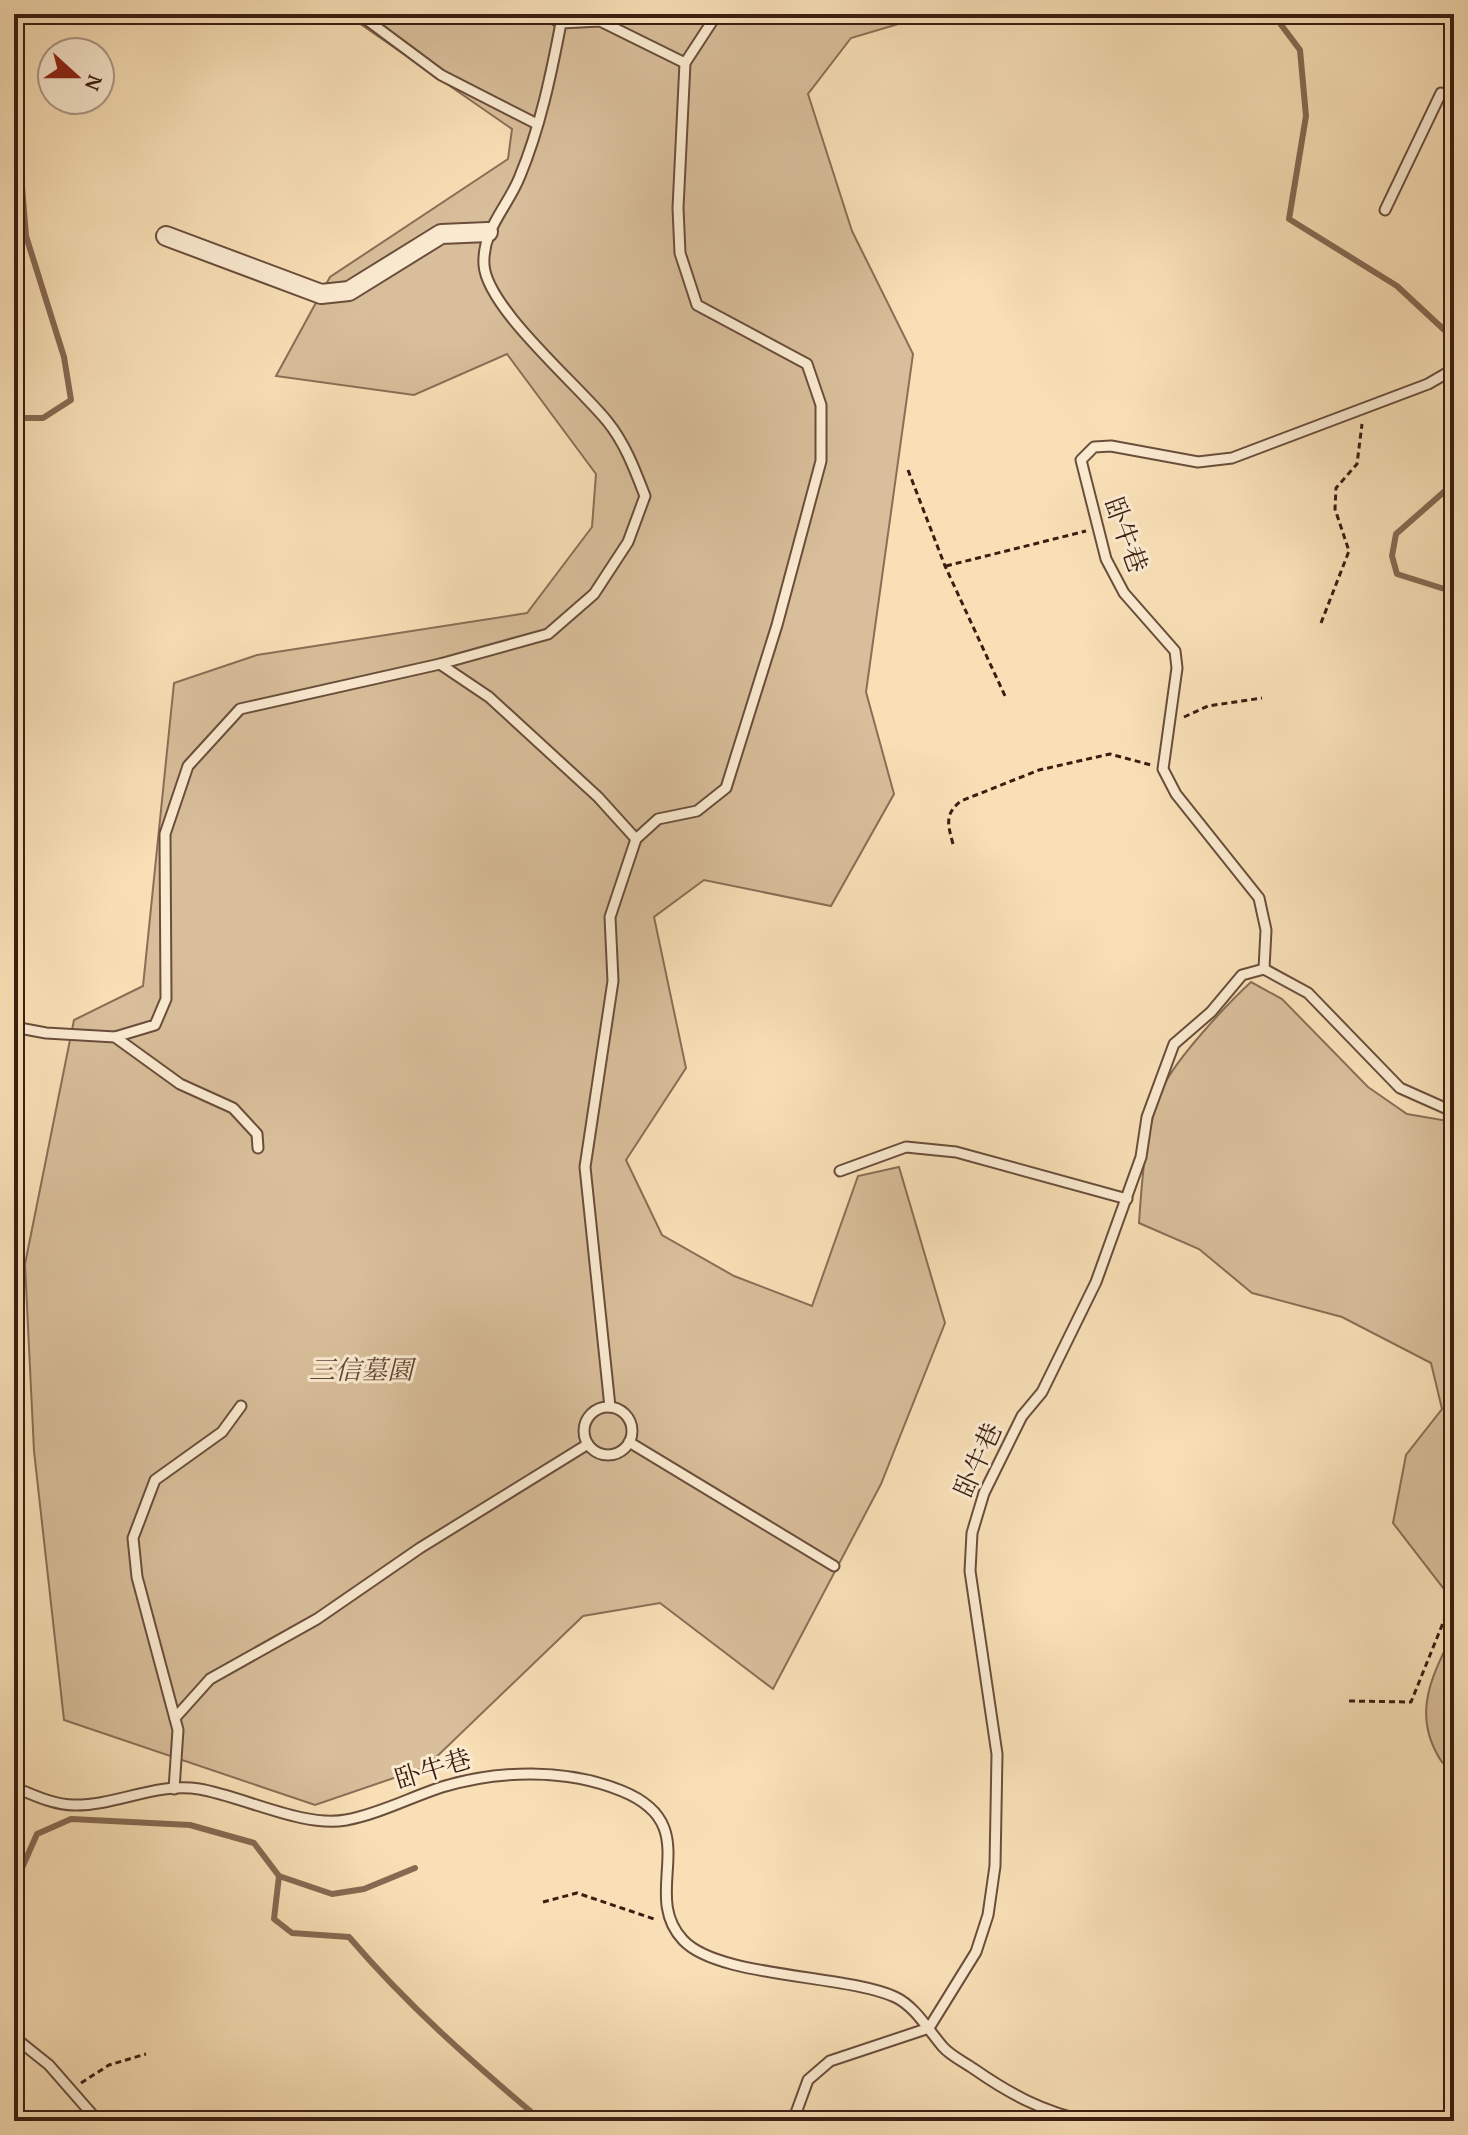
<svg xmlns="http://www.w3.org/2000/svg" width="1468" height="2135" font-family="'Gentium Book Plus','Noto Serif TC',serif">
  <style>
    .green { fill: #d8be9a; stroke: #8a6e56; stroke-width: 2 }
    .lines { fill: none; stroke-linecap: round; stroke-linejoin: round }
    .stream { stroke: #866a53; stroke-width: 6 }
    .service-casing { stroke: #6a4e3b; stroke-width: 13 }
    .minor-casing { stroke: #6a4e3b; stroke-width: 22 }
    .path { stroke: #3b1e12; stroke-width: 3; stroke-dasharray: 6 4; stroke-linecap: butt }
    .service { stroke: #faead0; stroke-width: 9 }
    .minor { stroke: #faead0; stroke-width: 18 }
    .labels { text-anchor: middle; stroke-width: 6; stroke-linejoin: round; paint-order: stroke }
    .street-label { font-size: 26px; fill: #3b1e12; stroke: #faead0 }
    .park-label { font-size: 26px; font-style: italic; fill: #624634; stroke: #faead0 }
  </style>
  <rect width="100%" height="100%" fill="#f8dfb6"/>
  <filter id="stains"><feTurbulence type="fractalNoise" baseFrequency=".0025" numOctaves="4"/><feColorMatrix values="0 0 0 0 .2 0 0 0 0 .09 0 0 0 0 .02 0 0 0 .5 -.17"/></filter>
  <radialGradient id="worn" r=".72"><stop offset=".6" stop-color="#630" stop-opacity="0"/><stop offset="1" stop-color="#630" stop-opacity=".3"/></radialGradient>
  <g class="green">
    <path d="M 346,14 L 932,14 L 851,38 L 808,94 L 852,231 L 913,354 L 866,692 L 894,794 L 831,906 L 704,880 L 654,917 L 686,1068 L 626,1160 L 662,1235 L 734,1276 L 812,1306 L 858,1176 L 899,1167 L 945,1323 L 881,1484 L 773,1689 L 660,1603 L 583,1616 L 426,1767 L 315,1805 L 64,1720 L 34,1451 L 25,1264 L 74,1020 L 143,986 L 174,683 L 257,655 L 527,613 L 592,527 L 596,474 L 507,354 L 414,395 L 276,376 L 330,277 L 508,159 L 512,129 Z"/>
    <path d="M 1251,982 L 1282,999 L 1368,1087 L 1407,1114 L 1454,1122 L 1454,1602 L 1393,1523 L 1406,1455 L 1442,1409 L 1431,1363 L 1342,1317 L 1252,1293 L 1199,1249 L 1139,1223 C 1142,1178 1145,1129 1163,1087 C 1176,1059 1227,1004 1251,982 Z"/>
    <path d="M 1454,1630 L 1454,1770 C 1442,1765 1440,1760 1434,1748 C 1414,1705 1436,1670 1454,1630 Z"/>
  </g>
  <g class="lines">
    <g class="stream">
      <path d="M 1273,14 L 1300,50 L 1306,116 L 1289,219 L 1397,286 L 1454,339"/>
      <path d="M 14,88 L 26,236 L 64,357 L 71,400 L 43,418 L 14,418"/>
      <path d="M 1454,483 L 1396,534 L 1392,556 L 1397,574 L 1454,592"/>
      <path d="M 279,1876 L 332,1894 L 364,1889 L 415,1868"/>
      <path d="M 14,1886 L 37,1834 L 71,1819 L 190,1825 L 254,1843 L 279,1876 L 274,1919 L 292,1933 L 349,1937 C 408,2006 473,2063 542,2121"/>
    </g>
    <g class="service-casing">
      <g id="service">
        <path d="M 359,14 L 441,75 L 537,124"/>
        <path d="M 545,14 L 561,23"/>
        <path d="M 1385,210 L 1441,93 L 1454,101"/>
        <path d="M 440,664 L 548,634 L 594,594 L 628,542 L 645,496 C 635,470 625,443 607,421 C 577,384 487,308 484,265 C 482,229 508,207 520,176 C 540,128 551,75 561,23 L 600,21 L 685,63"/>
        <path d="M 1264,969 L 1266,930 L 1259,898 L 1176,794 L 1163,769 L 1177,668 L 1175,651 L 1124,593 L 1106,559 L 1081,460 L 1094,447 L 1111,446 L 1198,462 L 1232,458 L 1428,384 L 1454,369"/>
        <path d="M 14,1027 L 46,1033 L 115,1037 L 180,1084 L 233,1108 L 257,1134 L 258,1148"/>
        <path d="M 115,1037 L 155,1025 L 166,999 L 165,834 L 188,766 L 240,709 L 440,664 L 489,697 L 598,797 L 636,839"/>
        <path d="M 840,1171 L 906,1147 L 956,1152 L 1127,1199"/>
        <path d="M 610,1407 L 585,1167 L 613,981 L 610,917 L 636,839 L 658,819 L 697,811 L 726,788 L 777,625 L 821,461 L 821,405 L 807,364 L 697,305 L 680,253 L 678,208 L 685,63 L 717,14"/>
        <circle cx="608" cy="1431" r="24"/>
        <path d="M 629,1442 L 834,1566"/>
        <path d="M 175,1718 L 210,1679 L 317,1619 L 420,1548 L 588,1444"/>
        <path d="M 14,1787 C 33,1795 54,1805 74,1805 C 115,1806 157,1782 199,1789 C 242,1796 303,1828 346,1820 C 379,1814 411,1797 442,1787 C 498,1770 566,1768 622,1791 C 708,1826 638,1892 683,1940 C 718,1978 844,1974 895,1997 C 915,2006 929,2031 943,2047 C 951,2056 964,2062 974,2069 C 1010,2094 1043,2112 1087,2121"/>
        <path d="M 174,1789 L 178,1730 L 137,1577 L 133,1538 L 155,1480 L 222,1432 L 241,1406"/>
        <path d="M 14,2037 L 49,2065 L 98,2121"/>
        <path d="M 793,2121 L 808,2080 L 830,2061 L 929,2028 L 976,1952 L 988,1915 L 995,1866 L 997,1754 L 970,1571 L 972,1533 L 984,1493 L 1022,1416 L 1042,1392 L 1096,1282 L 1141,1157 L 1147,1117 L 1174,1044 L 1211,1012 L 1242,975 L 1264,969 L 1308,993 L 1400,1088 L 1454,1112"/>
      </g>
    </g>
    <g class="minor-casing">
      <path id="minor" d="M 166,236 L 321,294 L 349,291 L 441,234 L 488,232"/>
    </g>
    <g class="path">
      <path d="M 908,470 L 945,566 L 1005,696"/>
      <path d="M 946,566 L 1086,531"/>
      <path d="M 1321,623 L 1349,551 L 1335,509 L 1336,488 L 1357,464 L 1362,424"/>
      <path d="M 1184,717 L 1208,706 L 1262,698"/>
      <path d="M 953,844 C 948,825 944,814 961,801 L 1039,770 L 1110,754 L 1151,765"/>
      <path d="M 1349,1701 L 1411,1702 L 1445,1618 L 1454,1610"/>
      <path d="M 543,1902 L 577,1893 L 657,1920"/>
      <path d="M 81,2083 L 109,2065 L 146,2054"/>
    </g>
    <use href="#service" class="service"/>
    <use href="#minor" class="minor"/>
  </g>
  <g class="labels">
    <g class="street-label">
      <text transform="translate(1126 535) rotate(70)" y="9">卧牛巷</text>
      <text transform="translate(978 1460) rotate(-66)" y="9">卧牛巷</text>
      <text transform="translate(433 1769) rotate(-17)" y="9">卧牛巷</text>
    </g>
    <g class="park-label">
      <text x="361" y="1379">三信墓園</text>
    </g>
  </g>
  <rect width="1468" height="2135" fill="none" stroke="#f8dfb6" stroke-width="48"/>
  <rect x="16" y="16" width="1436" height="2103" fill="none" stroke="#3b1e12" stroke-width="4"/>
  <rect x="24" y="24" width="1420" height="2087" fill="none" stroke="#3b1e12" stroke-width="2"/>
  <g transform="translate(76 76) rotate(111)"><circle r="38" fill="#faead0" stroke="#ae9884" stroke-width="2"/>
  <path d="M0-6L14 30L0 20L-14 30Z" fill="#8f2418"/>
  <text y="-12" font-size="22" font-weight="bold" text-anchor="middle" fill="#3b1e12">N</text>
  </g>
  <rect width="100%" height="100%" filter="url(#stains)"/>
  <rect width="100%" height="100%" fill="url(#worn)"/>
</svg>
